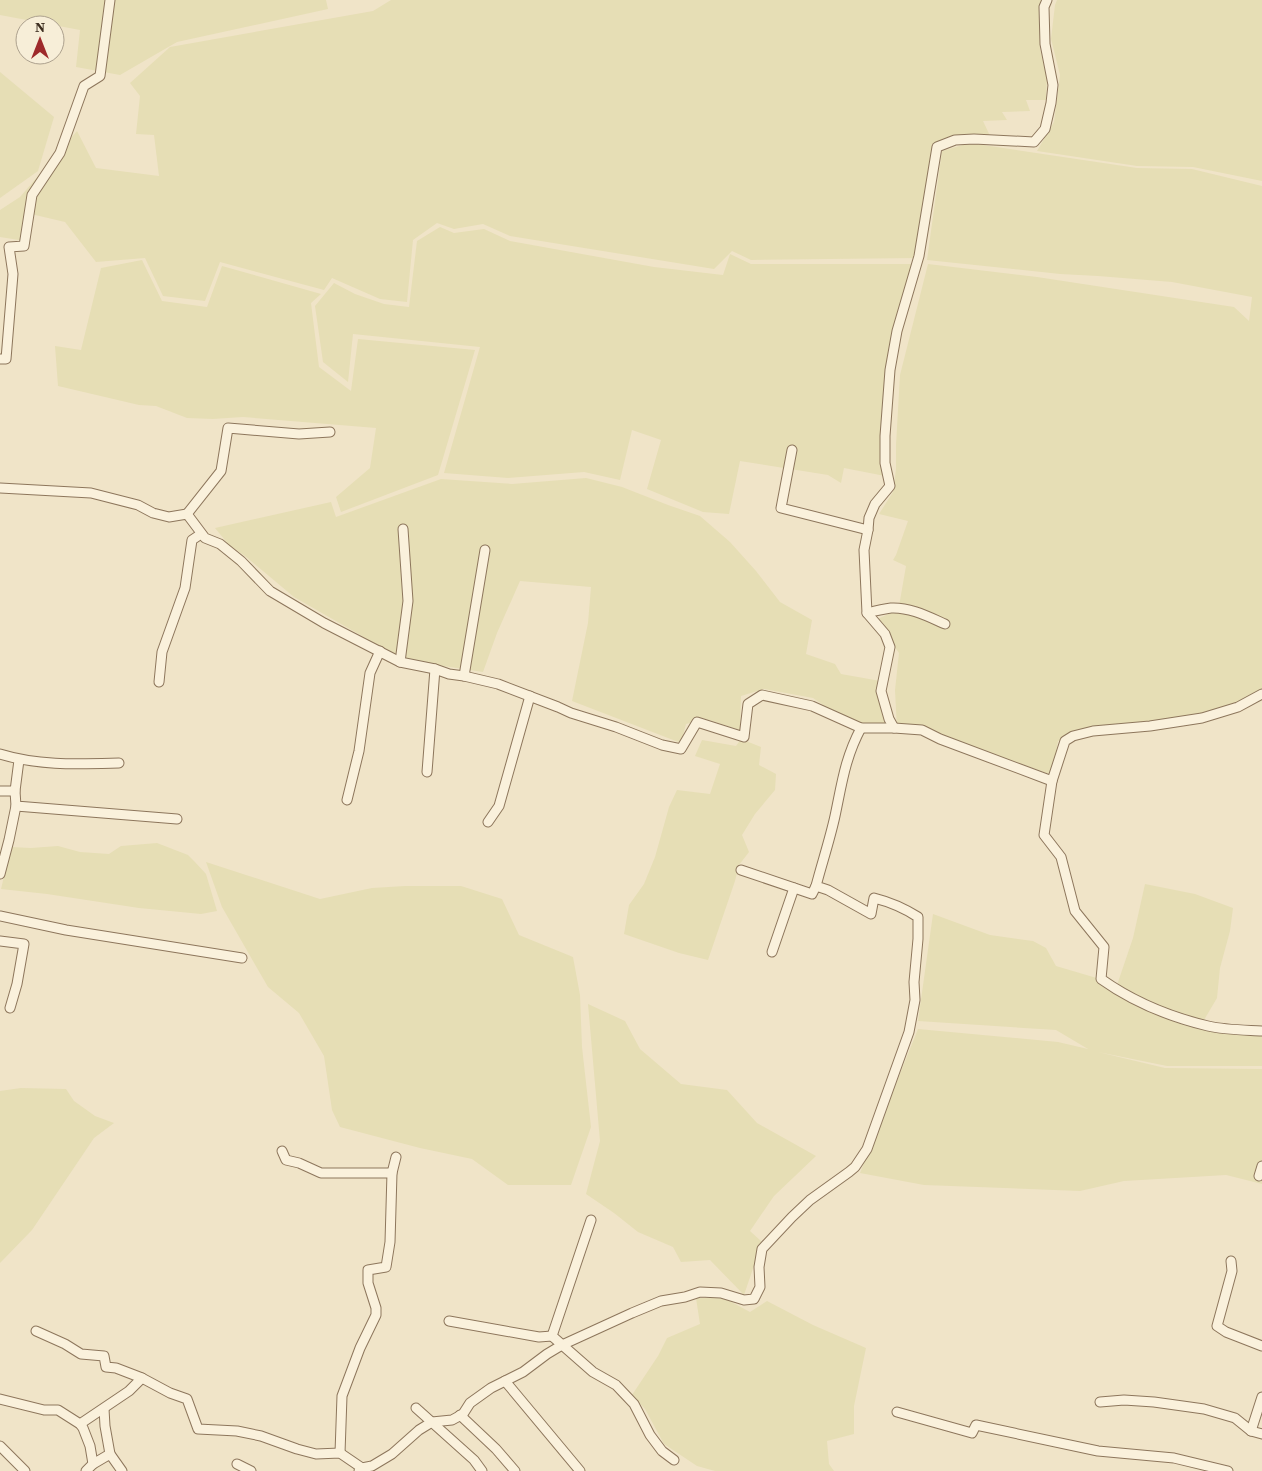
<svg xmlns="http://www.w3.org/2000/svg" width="1262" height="1471" font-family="'Source Serif 4',serif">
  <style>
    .farmland { fill: #e6deb5 }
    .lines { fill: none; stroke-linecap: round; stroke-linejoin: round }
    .minor-casing { stroke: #8d765c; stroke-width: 11 }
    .minor { stroke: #faf1dc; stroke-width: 9 }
  </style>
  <rect width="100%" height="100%" fill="#f0e4c8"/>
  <g class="farmland">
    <path d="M 0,0 L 326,0 L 328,9 L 177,42 L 120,75 L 76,67 L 80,30 L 0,15 Z"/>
    <path d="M 391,0 L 1044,0 L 1041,9 L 1040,49 L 1047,77 L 1046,100 L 1026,100 L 1030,111 L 1002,112 L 1007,120 L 983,121 L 991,138 L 935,148 L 919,258 L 751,260 L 732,251 L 714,269 L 510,236 L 483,224 L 454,229 L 437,223 L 413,240 L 407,302 L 380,299 L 332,278 L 324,290 L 220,262 L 205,301 L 163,296 L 145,258 L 96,262 L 65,222 L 31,214 L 25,241 L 0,237 L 0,210 L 20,197 L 77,131 L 96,168 L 159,176 L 154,135 L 136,134 L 140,96 L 130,83 L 170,47 L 373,11 Z"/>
    <path d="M 1057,0 L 1262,0 L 1262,181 L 1193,167 L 1137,166 L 1037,151 L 1054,122 L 1060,75 L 1051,39 L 1055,5 Z"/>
    <path d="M 0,72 L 54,117 L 38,171 L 0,198 Z"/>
    <path d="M 970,143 L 1137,168 L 1192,169 L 1262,186 L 1262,698 L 1251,706 L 1175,722 L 1098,726 L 1058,741 L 1052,775 L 919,727 L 897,729 L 895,690 L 899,653 L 875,620 L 891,613 L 898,612 L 906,566 L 893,560 L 896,555 L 908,521 L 879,514 L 893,492 L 896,469 L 896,445 L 900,375 L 928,264 L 1037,277 L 1234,307 L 1249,321 L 1252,297 L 1172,282 L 1098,276 L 1060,274 L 927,260 L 942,151 Z"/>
    <path d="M 440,227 L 454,233 L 484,229 L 510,241 L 654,267 L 723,275 L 730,254 L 751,264 L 916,264 L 888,364 L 885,476 L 844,468 L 841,483 L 828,475 L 740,461 L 729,514 L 703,512 L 647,489 L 661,440 L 632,430 L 620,480 L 584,472 L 508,478 L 444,473 L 480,347 L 353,334 L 348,382 L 323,362 L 315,306 L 334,283 L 355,294 L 384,304 L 409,307 L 417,241 Z"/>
    <path d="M 142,260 L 162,301 L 207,307 L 222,266 L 321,294 L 311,303 L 319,367 L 351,391 L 358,339 L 475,350 L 438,475 L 341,512 L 336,497 L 370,468 L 376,428 L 243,417 L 213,419 L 187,418 L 156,406 L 139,405 L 58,386 L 55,346 L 81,350 L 101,268 Z"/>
    <path d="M 586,478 L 622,487 L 668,505 L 700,516 L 730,542 L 756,571 L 780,602 L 812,620 L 806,654 L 835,664 L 841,674 L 886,682 L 882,694 L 888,730 L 862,731 L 813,698 L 764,689 L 741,696 L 740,730 L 709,720 L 697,721 L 686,724 L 681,743 L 572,701 L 588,623 L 591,587 L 520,581 L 497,633 L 483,672 L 404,660 L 294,597 L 245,556 L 229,545 L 215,528 L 331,502 L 336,517 L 441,479 L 512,484 Z"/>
    <path d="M 741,739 L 761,747 L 759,765 L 776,774 L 775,790 L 755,814 L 742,835 L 749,852 L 739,865 L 735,881 L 708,960 L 679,953 L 624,934 L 629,905 L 644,884 L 655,857 L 669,807 L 677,790 L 710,794 L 720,764 L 695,756 L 702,740 L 736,746 Z"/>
    <path d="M 157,843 L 188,855 L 194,861 L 206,874 L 217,911 L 201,914 L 139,908 L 47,894 L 1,889 L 11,847 L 31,848 L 58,846 L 80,852 L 109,854 L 121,846 Z"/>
    <path d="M 206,862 L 320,899 L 372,888 L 405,886 L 461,886 L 502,899 L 519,935 L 573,957 L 580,995 L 582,1047 L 591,1127 L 571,1185 L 508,1185 L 472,1159 L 420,1148 L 340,1127 L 332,1110 L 324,1056 L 299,1013 L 268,987 L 222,907 Z"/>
    <path d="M 1145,884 L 1195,894 L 1233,908 L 1230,931 L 1220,968 L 1217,998 L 1204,1020 L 1158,1008 L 1116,988 L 1133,938 Z"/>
    <path d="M 933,914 L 990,935 L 1033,941 L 1046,948 L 1056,966 L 1100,979 L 1157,1014 L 1262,1033 L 1262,1066 L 1167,1066 L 1098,1052 L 1165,1068 L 1262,1069 L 1262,1184 L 1226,1175 L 1124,1181 L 1080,1191 L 924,1185 L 860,1173 L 918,1029 L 1058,1042 L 1088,1049 L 1056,1030 L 918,1021 Z"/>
    <path d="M 588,1004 L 625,1021 L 640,1049 L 681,1084 L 727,1090 L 757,1123 L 816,1156 L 774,1196 L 750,1231 L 762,1242 L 744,1295 L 710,1260 L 681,1262 L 673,1247 L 638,1232 L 614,1213 L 586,1194 L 600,1141 Z"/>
    <path d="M 21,1088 L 66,1089 L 74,1101 L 95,1116 L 114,1123 L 94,1138 L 32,1230 L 0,1263 L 0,1091 Z"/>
    <path d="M 696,1298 L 724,1298 L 750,1312 L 767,1301 L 813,1325 L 866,1348 L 854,1406 L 854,1434 L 827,1441 L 829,1464 L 834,1471 L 715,1471 L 697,1466 L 664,1444 L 645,1409 L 632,1395 L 658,1356 L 667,1338 L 700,1324 Z"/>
  </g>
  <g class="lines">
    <g class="minor-casing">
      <g id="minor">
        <path d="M 0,359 L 6,359 L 13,274 L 9,247 L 24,246 L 32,195 L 60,153 L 84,86 L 100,76 L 110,0"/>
        <path d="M 792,450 L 781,508 L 868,530"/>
        <path d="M 0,488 L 91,493 L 138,505 L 153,513 L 169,517 L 187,514 L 205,538 L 220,544 L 241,561 L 270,591 L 324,623 L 400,662 L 435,669 L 449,674 L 464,676 L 498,684 L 558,707 L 571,713 L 616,727 L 662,745 L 681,749 L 697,722 L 744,737 L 748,704 L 762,695 L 812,706 L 861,728 L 894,728 L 922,730 L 940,739 L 1052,781 L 1044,835 L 1061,857 L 1075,911 L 1104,947 L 1101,979 C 1132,1001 1170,1017 1208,1026 C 1225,1030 1244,1030 1262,1031"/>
        <path d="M 187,514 L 221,471 L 228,428 L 299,434 L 330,432"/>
        <path d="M 867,613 C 875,611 883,609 891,608 C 910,607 929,617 945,624"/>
        <path d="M 400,662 L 408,601 L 403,529"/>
        <path d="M 464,676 L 485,550"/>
        <path d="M 159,682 L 162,652 L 185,588 L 192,540 L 201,534"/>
        <path d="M 894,728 L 889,719 L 881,691 L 890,647 L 885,634 L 867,613 L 864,550 L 868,530 L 869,518 L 875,504 L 890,486 L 885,463 L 885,436 L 890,370 L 897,331 L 919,256 L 937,147 L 955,140 L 974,139 L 1034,142 L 1045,129 L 1051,103 L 1053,85 L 1045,44 L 1044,7 L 1047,0"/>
        <path d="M 0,754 C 39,766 79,764 119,763"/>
        <path d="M 19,760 L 15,791 L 16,806 L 177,819"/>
        <path d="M 427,772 L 435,669"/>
        <path d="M 1052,781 L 1065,741 L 1073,736 L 1093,731 L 1150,726 L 1202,718 L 1238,707 L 1262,694"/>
        <path d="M 0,791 L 15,791"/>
        <path d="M 347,800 L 359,751 L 370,673 L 380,651"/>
        <path d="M 488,822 L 499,806 L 530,696"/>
        <path d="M 741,870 L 812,894 L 816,886"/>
        <path d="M 0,874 L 9,840 L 16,806"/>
        <path d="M 0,916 L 66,930 L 242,958"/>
        <path d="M 0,941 L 24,944 L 17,984 L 10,1008"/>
        <path d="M 772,952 L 794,888"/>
        <path d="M 282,1151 L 286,1160 L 299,1163 L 321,1173 L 392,1173"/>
        <path d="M 1259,1176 L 1262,1166"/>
        <path d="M 591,1220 L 552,1336 L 593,1372 L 616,1385 L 634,1404 L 650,1435 L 662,1451 L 674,1460"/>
        <path d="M 1231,1261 L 1232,1271 L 1217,1326 L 1226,1332 L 1262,1346"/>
        <path d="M 449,1321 L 539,1337 L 552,1336"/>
        <path d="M 36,1331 L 65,1344 L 81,1354 L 104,1356 L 106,1367 L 116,1368 L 142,1378"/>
        <path d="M 505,1381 L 580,1471"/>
        <path d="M 0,1399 L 44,1410 L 58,1410 L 80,1424 L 83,1428 L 90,1446 L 93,1464"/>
        <path d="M 1100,1402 L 1124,1400 L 1154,1402 L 1204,1409 L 1235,1418 L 1251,1431 L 1262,1434"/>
        <path d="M 416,1408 L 474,1460 L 482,1471"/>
        <path d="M 104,1409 L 105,1426 L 110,1454"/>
        <path d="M 897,1412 L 972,1433 L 976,1425 L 1098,1451 L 1174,1458 L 1228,1471"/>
        <path d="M 460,1415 L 496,1449 L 515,1471"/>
        <path d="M 80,1424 L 129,1391 L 142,1378 L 170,1393 L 187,1399 L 198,1429 L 237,1431 L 261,1436 L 297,1449 L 316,1454 L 340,1453 L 362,1468"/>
        <path d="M 1251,1431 L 1262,1397"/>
        <path d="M 0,1446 L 25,1471"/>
        <path d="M 340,1453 L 342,1396 L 360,1348 L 376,1315 L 376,1308 L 368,1283 L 368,1270 L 386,1267 L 390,1242 L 392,1173 L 396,1157"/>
        <path d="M 237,1464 L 251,1471"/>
        <path d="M 86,1471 L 93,1464 L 110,1454 L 122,1471"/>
        <path d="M 359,1471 L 362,1468 L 372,1466 L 392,1454 L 419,1430 L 432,1422 L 452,1420 L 463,1414 L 470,1403 L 491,1388 L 523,1372 L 547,1354 L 562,1345 L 632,1313 L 661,1301 L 685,1297 L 700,1292 L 721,1293 L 744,1300 L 754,1299 L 760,1287 L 759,1267 L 762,1249 L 792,1217 L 810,1200 L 849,1172 L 855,1167 L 867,1149 L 909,1032 L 915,1000 L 914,982 L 918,939 L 918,917 C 904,908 890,902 874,898 L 871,914 L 828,890 L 816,886 C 822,863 830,839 835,816 C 842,783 845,758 861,728"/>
      </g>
    </g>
    <use href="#minor" class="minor"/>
  </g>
  <g transform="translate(40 40)"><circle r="24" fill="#f7eed8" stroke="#ada18e"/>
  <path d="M0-4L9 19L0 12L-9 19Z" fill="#9e2a2b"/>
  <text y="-8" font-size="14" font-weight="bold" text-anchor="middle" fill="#3d2e20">N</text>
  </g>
</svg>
